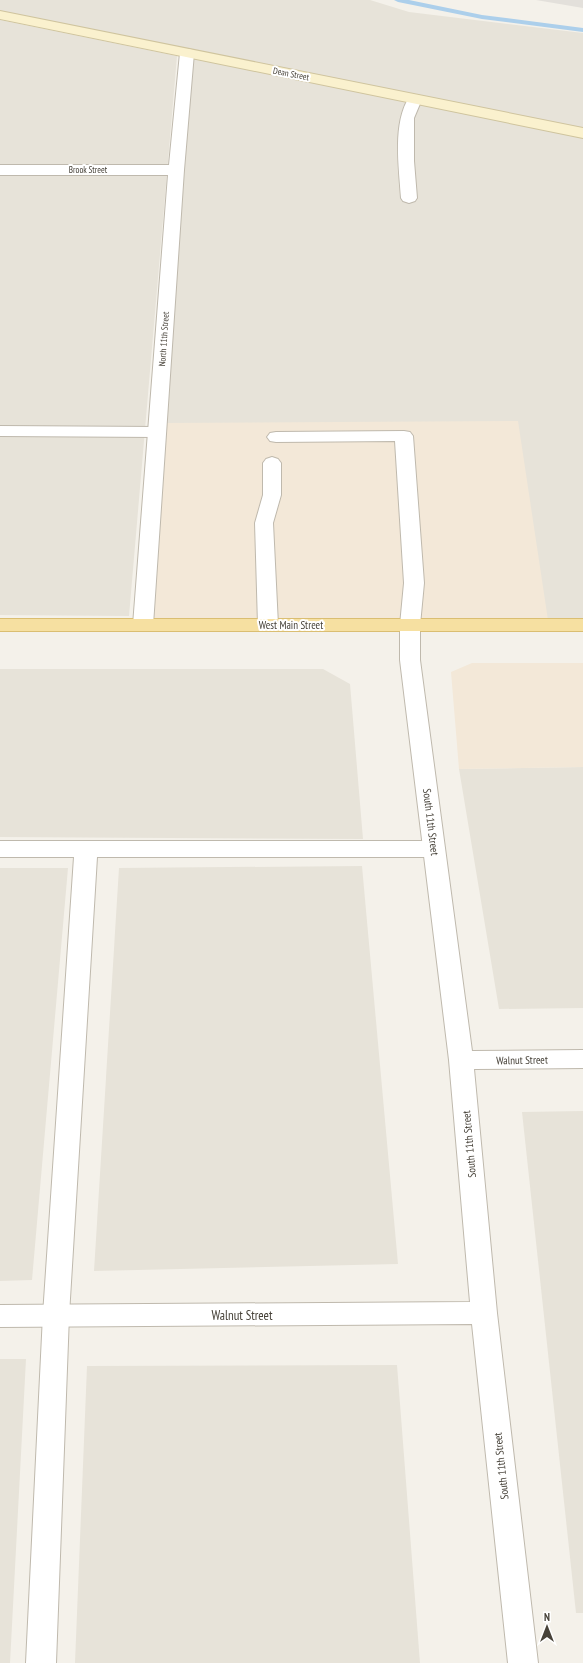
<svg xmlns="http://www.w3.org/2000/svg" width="583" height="1663" font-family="'PT Sans Narrow',sans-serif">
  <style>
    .residential { fill: #e7e3d9 }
    .commercial { fill: #f3e8d8 }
    .industrial { fill: #e3e0db }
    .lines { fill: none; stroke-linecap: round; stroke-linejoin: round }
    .stream { fill: #accfeb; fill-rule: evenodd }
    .lane-casing { stroke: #bfb9ad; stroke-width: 2 }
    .street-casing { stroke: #bfb9ad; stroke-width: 2 }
    .secondary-casing { stroke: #cfc49e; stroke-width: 2 }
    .primary-casing { stroke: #dabe72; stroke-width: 2 }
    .lane { fill: #fff; fill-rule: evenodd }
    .street { fill: #fff; fill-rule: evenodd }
    .secondary { fill: #faf1ce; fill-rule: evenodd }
    .primary { fill: #f6e0a1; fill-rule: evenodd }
    .labels { text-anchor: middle; stroke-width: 4; stroke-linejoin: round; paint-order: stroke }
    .far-street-label { font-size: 9px; fill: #474239; stroke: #fff }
    .street-label { font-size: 11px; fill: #474239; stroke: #fff }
    .near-street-label { font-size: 13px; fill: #474239; stroke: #fff }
  </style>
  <rect width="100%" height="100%" fill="#f4f1ea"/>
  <g class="residential">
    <path d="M 0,0 L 370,0 L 409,12 L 583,33 L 583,129 L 0,12 Z"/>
    <path d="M 0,20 L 177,56 L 129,616 L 0,615 Z"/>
    <path d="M 193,57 L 583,136 L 583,620 L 548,620 L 166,423 Z"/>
    <path d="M 0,669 L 323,669 L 350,684 L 363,839 L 0,837 Z"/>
    <path d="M 583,767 L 583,1008 L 499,1009 L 459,769 Z"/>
    <path d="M 362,866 L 398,1264 L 94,1271 L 119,868 Z"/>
    <path d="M 0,868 L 68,868 L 32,1280 L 0,1281 Z"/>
    <path d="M 583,1111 L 583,1613 L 576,1613 L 522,1112 Z"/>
    <path d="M 0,1359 L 26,1359 L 10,1663 L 0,1663 Z"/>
    <path d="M 397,1365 L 420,1663 L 75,1663 L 87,1366 Z"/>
  </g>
  <g class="commercial">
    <path d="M 518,421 L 548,620 L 152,620 L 166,423 Z"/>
    <path d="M 472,663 L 583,663 L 583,767 L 459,769 L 451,672 Z"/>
  </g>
  <path class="industrial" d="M 536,0 L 583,0 L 583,8 Z"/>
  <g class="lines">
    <path class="stream" d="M 394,0 L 409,0 L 482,15 L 583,28 L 583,32 L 482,19 L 398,2 Z"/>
    <g class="lane-casing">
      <g id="lane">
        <path d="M 415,95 L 420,96 L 422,99 L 414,118 L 414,161 L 417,198 L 415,201 L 409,203 L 403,201 L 401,198 C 399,167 392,122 410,96 Z"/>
        <path d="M 0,426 L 157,427 L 163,428 L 166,432 L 163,436 L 157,437 L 0,436 Z"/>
        <path d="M 404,431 L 410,432 L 413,436 L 424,583 L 420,625 L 417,629 L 410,631 L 403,629 L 400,625 L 404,583 L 395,441 L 276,442 L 270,441 L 267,437 L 270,433 L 276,432 Z"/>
        <path d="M 272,457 L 278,459 L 281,463 L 281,495 L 273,523 L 278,625 L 275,629 L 268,631 L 261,629 L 258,625 L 255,523 L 263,495 L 263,463 L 266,459 Z"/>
        <path d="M 0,841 L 434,841 L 442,844 L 445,849 L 442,854 L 434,857 L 97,857 L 69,1315 L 56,1663 L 26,1663 L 43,1315 L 74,857 L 0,857 Z"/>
      </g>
    </g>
    <g class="street-casing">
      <g id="street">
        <path d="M 187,49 L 192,50 L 194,53 L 184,170 L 153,625 L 150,629 L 143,631 L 136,629 L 133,625 L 168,175 L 0,175 L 0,165 L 169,165 L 180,53 L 182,50 Z"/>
        <path d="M 410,619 L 417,621 L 420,625 L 420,660 L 472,1051 L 583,1050 L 583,1068 L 474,1069 L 497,1313 L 538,1663 L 508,1663 L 472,1324 L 0,1327 L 0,1305 L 470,1302 L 449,1060 L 400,660 L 400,625 L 403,621 Z"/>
      </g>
    </g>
    <g class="secondary-casing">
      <path id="secondary" d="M 0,11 L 583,128 L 583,138 L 0,19 Z"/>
    </g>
    <g class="primary-casing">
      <rect id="primary" x="0" y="619" width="583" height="12"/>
    </g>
    <use href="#lane" class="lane"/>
    <use href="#street" class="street"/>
    <use href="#secondary" class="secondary"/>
    <use href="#primary" class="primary"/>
  </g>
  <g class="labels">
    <g class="far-street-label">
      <text transform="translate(291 74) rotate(11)" y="3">Dean Street</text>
      <text x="88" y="173">Brook Street</text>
      <text transform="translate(164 339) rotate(-86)" y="3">North 11th Street</text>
    </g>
    <g class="street-label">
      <text x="291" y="629">West Main Street</text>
      <text transform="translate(431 822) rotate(83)" y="4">South 11th Street</text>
      <text transform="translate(522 1060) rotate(-1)" y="4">Walnut Street</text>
      <text transform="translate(469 1144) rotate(-95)" y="4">South 11th Street</text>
      <text transform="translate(501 1466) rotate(-96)" y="4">South 11th Street</text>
    </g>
    <g class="near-street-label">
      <text x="242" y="1320">Walnut Street</text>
    </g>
  </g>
  <g transform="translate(547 1627)" stroke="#ffffff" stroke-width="3" paint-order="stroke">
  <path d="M0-3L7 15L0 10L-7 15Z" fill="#474239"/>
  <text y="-6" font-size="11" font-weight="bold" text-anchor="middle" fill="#474239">N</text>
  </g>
</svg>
